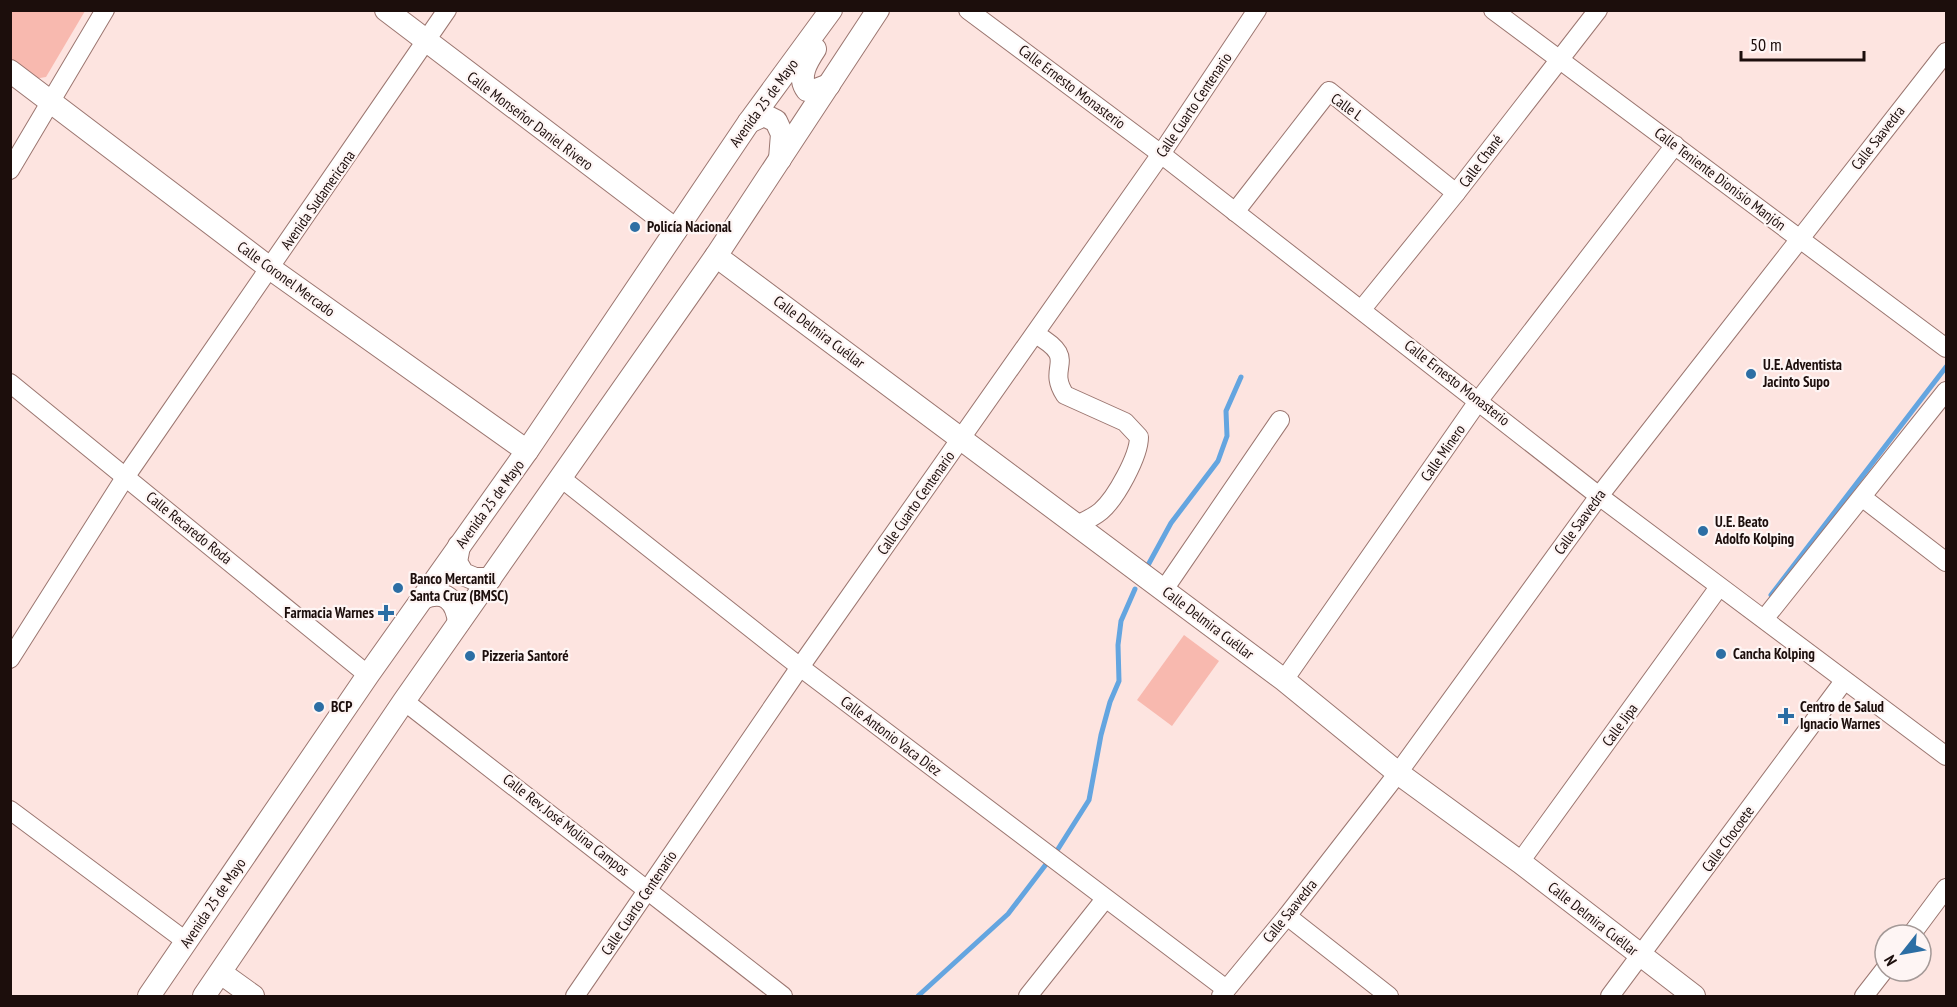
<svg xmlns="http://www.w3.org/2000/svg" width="1957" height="1007" font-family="'PT Sans Narrow',sans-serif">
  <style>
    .green { fill: #f8b9af }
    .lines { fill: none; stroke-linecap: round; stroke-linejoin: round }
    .stream { stroke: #64a5e0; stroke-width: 5 }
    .minor-casing { stroke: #9b7670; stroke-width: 20 }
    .major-casing { stroke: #9b7670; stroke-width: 24 }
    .minor { stroke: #fff; stroke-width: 18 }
    .major { stroke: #fff; stroke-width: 22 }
    .poi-dot { fill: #2c6ea4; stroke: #fef5f4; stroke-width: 2 }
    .labels { text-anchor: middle; stroke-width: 4.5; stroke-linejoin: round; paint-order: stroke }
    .street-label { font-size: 15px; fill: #1c0e0c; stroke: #fef5f4 }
    .poi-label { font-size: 15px; font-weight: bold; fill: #1c0e0c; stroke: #fef5f4; text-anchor: start }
  </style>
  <rect width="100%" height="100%" fill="#fde4e0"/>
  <g class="green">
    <path d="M 10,11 L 85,11 L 46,77 L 34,79 L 11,60 Z"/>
    <path d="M 1184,635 L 1219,661 L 1172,726 L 1137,700 Z"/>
  </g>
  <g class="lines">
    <g class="stream">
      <path d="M 1147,567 L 1171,523 L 1218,461 L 1227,436 L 1226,411 L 1241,377"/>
      <path d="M 1771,595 L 1946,367"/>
      <path d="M 1058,849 L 1089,800 L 1101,735 L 1110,702 L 1119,681 L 1118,645 L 1121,621 L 1135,589"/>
      <path d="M 918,996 L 1008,914 L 1047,863"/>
    </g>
    <g class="minor-casing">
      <g id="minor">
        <path d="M 968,10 L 1161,154 L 1599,496 L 1946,756"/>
        <path d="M 1493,10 L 1946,348"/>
        <path d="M 10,170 L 105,10"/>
        <path d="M 1235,212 L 1329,91 L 1456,193"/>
        <path d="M 1362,309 L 1456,193 L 1598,10"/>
        <path d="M 1035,334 C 1081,360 1045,365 1065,395 L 1125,422 L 1139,437 C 1139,456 1116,498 1101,511 C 1094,517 1085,521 1077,525"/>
        <path d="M 10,383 L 368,675"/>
        <path d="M 561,478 L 800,667 L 1226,989"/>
        <path d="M 1863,498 L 1946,562"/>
        <path d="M 1163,591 L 1280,420"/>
        <path d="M 1765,618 L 1946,391"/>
        <path d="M 10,659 L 126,476 L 447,10"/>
        <path d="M 1284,680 L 1479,400 L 1675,145"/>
        <path d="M 404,701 L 783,996"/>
        <path d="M 10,810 L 187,942"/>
        <path d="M 1520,862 L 1719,587"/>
        <path d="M 1287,916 L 1389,996"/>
        <path d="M 1911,935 L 1946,888"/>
        <path d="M 575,996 L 800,667 L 1161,154 L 1257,10"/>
        <path d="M 1028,996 L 1105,899"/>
        <path d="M 1221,996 L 1287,916 L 1398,773 L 1599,496 L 1946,52"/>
        <path d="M 1610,996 L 1844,681"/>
        <path d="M 1864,996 L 1885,969"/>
      </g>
    </g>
    <g class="major-casing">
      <g id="major">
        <path d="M 386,10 L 676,230"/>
        <path d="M 815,49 C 807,61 797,77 807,90 L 816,90 L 829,85"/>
        <path d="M 10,71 L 271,269 L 527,451"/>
        <path d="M 749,122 L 764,115 L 776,121 L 782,134 L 780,159"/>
        <path d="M 716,256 L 1284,680 L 1398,773 L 1520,862 L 1694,996"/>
        <path d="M 459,546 L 456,562 L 463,574 L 475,579 L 490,579"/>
        <path d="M 423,598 C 445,589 456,600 459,622"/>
        <path d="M 221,973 L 253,996"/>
        <path d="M 149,996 L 368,675 L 527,451 L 749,122 L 831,10"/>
        <path d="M 204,996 L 404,701 L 716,256 L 878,10"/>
      </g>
    </g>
    <use href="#minor" class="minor"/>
    <use href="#major" class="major"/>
  </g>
  <g class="poi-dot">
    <circle cx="635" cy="227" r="6"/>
    <circle cx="1751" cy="374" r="6"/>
    <circle cx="1703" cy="531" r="6"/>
    <circle cx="398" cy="588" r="6"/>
    <path d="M383 604h6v6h6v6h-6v6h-6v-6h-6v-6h6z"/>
    <circle cx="1721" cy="654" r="6"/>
    <circle cx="470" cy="656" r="6"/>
    <circle cx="319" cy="707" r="6"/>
    <path d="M1783 707h6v6h6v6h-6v6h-6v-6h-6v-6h6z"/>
  </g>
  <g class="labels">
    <g class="street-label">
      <text transform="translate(1072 87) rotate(37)" y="5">Calle Ernesto Monasterio</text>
      <text transform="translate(764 103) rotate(-54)" y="5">Avenida 25 de Mayo</text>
      <text transform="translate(1194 105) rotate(-56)" y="5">Calle Cuarto Centenario</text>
      <text transform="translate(1347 107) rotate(36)" y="5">Calle L</text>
      <text transform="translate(530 121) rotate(37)" y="5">Calle Monseñor Daniel Rivero</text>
      <text transform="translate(1878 138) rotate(-52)" y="5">Calle Saavedra</text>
      <text transform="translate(1481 161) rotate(-53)" y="5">Calle Chané</text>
      <text transform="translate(1720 179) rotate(37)" y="5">Calle Teniente Dionisio Manjón</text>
      <text transform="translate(318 200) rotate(-55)" y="5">Avenida Sudamericana</text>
      <text transform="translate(286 279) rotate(36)" y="5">Calle Coronel Mercado</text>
      <text transform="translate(819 332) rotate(37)" y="5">Calle Delmira Cuéllar</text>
      <text transform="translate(1457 383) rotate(38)" y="5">Calle Ernesto Monasterio</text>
      <text transform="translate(1443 453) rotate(-55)" y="5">Calle Minero</text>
      <text transform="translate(916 503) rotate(-55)" y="5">Calle Cuarto Centenario</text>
      <text transform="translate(490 504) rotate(-54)" y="5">Avenida 25 de Mayo</text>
      <text transform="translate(1580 522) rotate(-54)" y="5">Calle Saavedra</text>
      <text transform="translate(189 528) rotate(39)" y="5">Calle Recaredo Roda</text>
      <text transform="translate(1208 623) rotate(37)" y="5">Calle Delmira Cuéllar</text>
      <text transform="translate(1620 725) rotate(-54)" y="5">Calle Jipa</text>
      <text transform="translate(891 736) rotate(37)" y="5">Calle Antonio Vaca Diez</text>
      <text transform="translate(566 825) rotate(38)" y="5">Calle Rev. José Molina Campos</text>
      <text transform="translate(1728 839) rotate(-54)" y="5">Calle Chocoete</text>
      <text transform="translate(213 903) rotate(-56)" y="5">Avenida 25 de Mayo</text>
      <text transform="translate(639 903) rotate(-56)" y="5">Calle Cuarto Centenario</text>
      <text transform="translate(1290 911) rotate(-51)" y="5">Calle Saavedra</text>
      <text transform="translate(1593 919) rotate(38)" y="5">Calle Delmira Cuéllar</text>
    </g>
    <g class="poi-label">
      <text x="647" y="232">Policía Nacional</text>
      <text x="1763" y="370">U.E. Adventista<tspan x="1763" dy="17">Jacinto Supo</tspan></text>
      <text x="1715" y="527">U.E. Beato<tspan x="1715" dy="17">Adolfo Kolping</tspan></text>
      <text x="410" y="584">Banco Mercantil<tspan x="410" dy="17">Santa Cruz (BMSC)</tspan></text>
      <text x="374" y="618" text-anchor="end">Farmacia Warnes</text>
      <text x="1733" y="659">Cancha Kolping</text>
      <text x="482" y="661">Pizzeria Santoré</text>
      <text x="331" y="712">BCP</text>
      <text x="1800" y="712">Centro de Salud<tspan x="1800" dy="17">Ignacio Warnes</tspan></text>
    </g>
  </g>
  <rect width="1957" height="1007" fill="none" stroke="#1c0e0c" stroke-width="24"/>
  <g transform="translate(1903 953) rotate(239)"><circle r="28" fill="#fef5f4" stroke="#a49997" stroke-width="1.5"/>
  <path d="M0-4.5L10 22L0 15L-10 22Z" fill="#2c6ea4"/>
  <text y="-9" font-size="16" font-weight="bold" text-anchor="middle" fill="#1c0e0c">N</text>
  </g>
  <path d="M1741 51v9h123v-9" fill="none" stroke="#1c0e0c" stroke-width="3"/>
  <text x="1750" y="51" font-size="18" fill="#1c0e0c" stroke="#fef5f4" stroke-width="4.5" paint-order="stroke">50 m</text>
</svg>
